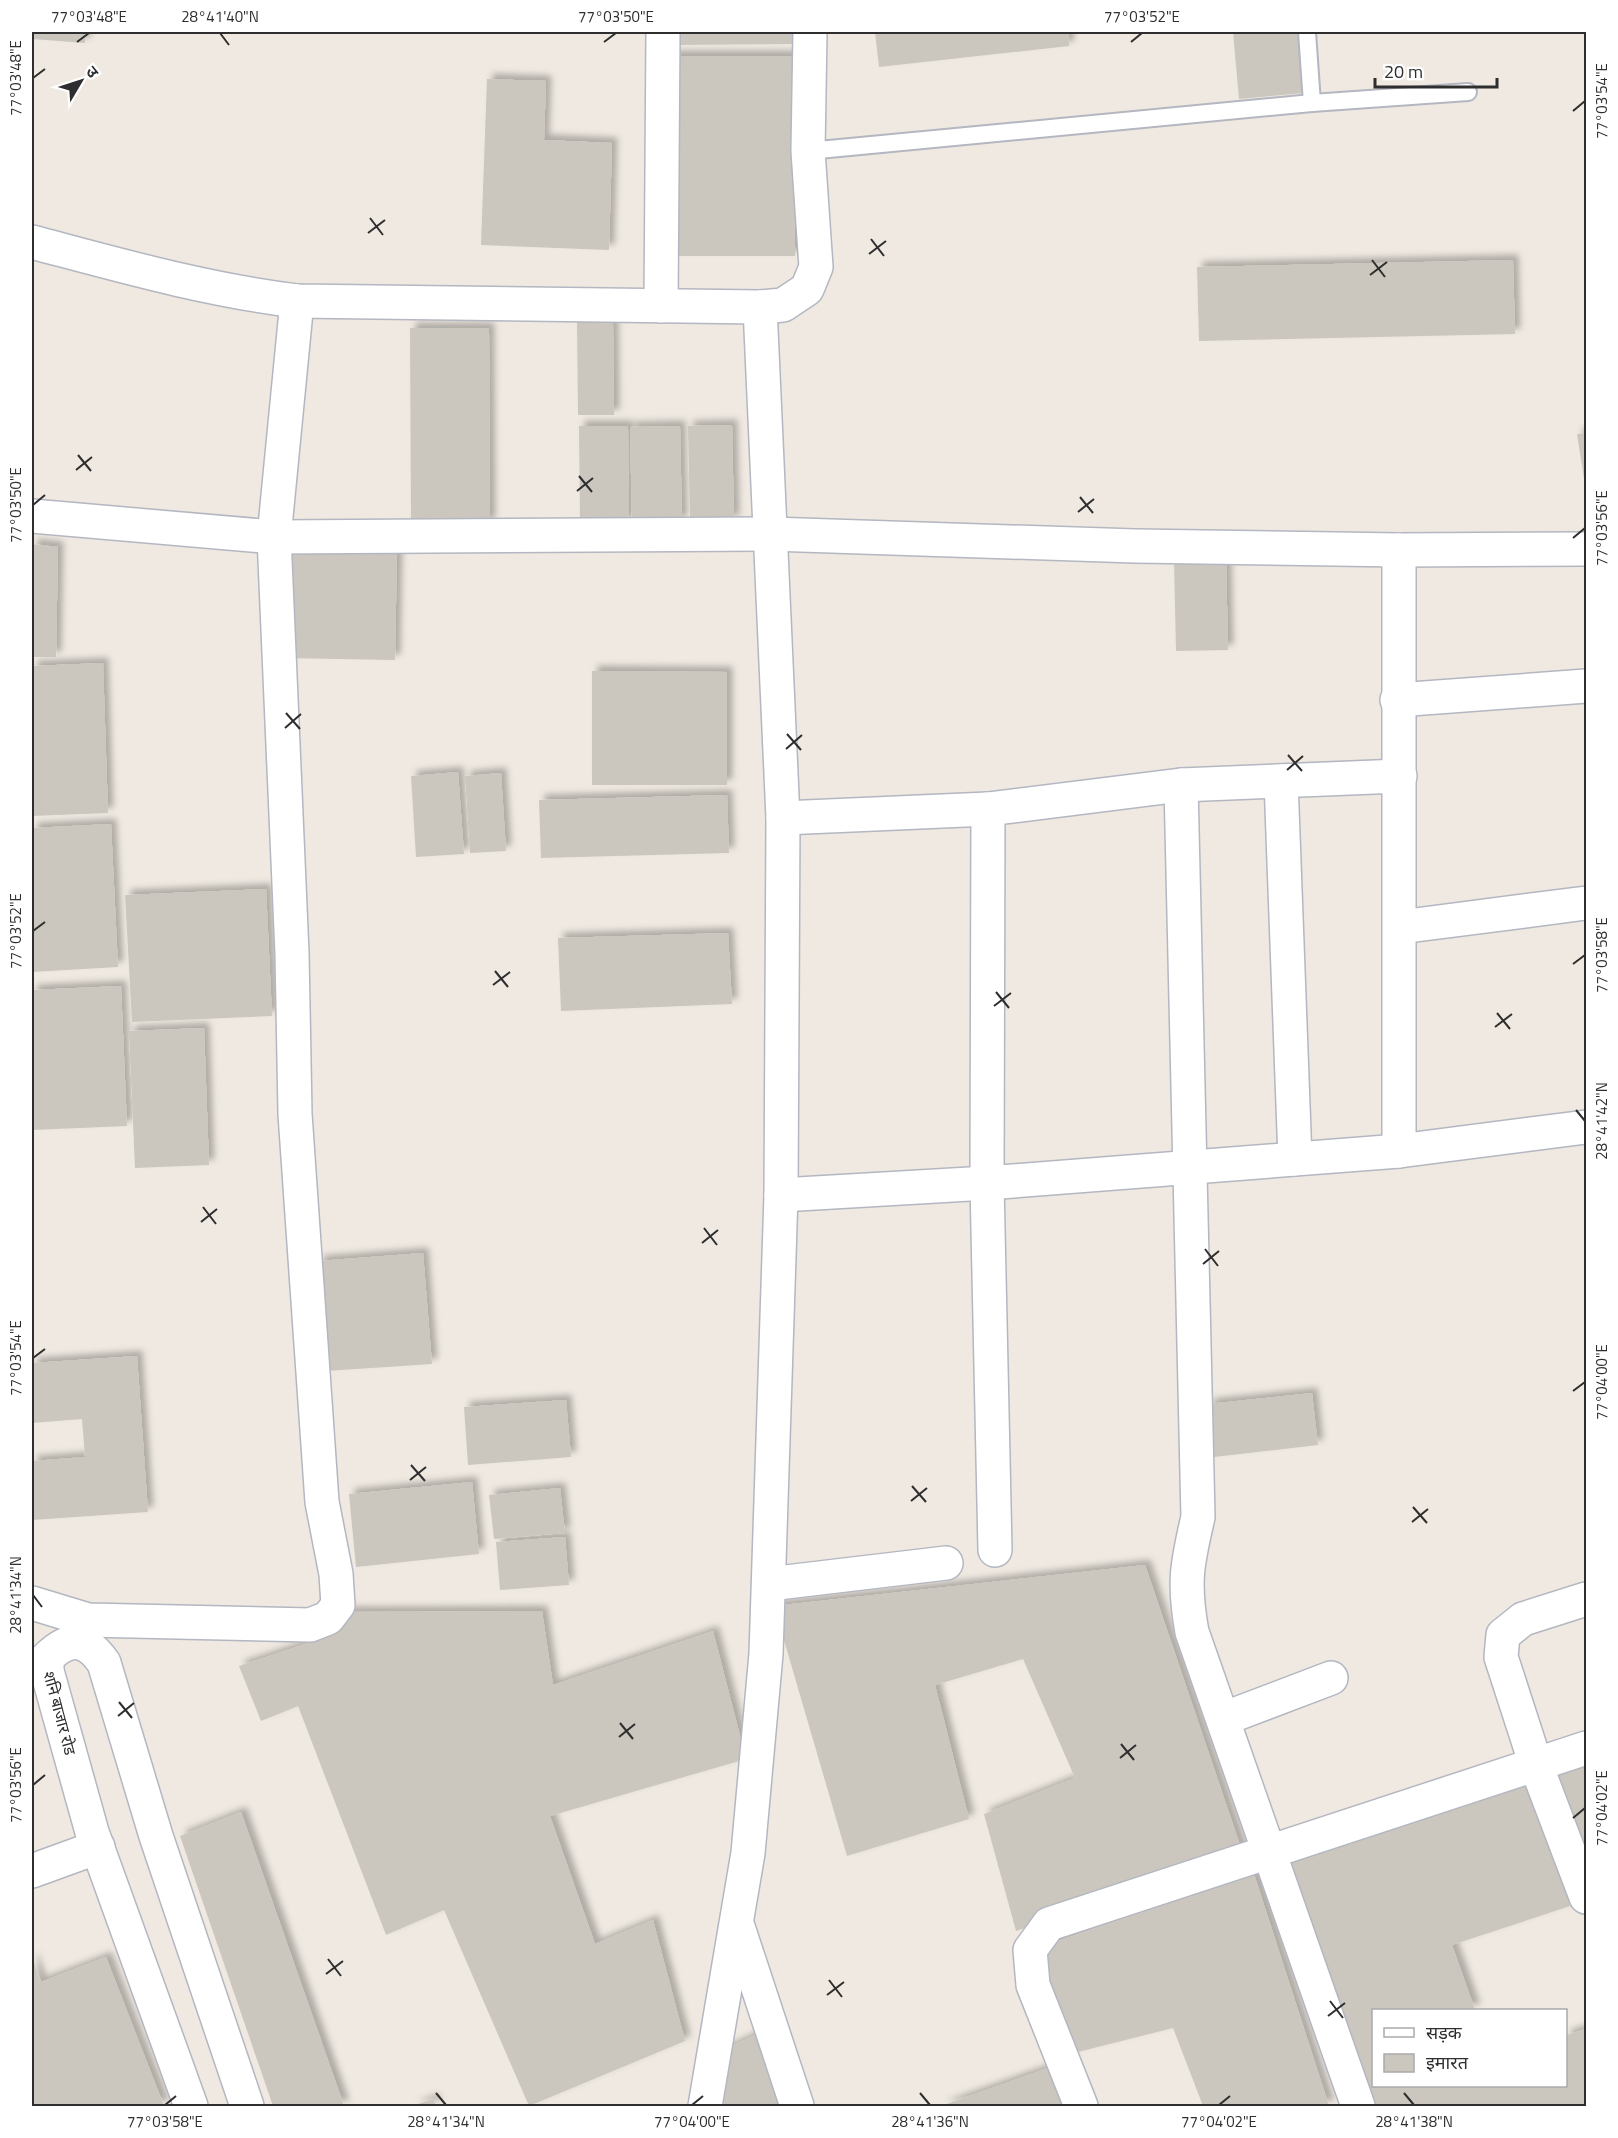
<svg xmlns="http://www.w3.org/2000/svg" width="1618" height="2138" font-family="'Titillium Web','Noto Sans Devanagari',sans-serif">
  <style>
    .building { fill: #cbc7bf; filter: url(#shadow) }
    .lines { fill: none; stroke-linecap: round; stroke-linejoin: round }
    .service-casing { stroke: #b4b7c1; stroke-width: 20 }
    .minor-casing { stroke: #b4b7c1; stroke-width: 36 }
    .tertiary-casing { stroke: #b4b7c1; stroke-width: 36 }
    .service { stroke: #fff; stroke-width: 16 }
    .minor { stroke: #fff; stroke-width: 33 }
    .tertiary { stroke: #fff; stroke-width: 33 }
    .ticks { fill: none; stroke: #2e2e2e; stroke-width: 2 }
    .labels { text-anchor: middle; stroke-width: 5; stroke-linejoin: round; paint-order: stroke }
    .street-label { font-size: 16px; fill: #2e2e2e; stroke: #fff }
    .neatline { fill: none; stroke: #2e2e2e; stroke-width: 2 }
    .ticks-label { font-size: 15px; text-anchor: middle; fill: #2e2e2e }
  </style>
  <defs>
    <filter id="shadow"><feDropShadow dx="5.5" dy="-5.5" stdDeviation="3" flood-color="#0004"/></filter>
  </defs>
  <rect width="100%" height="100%" fill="#efe9e1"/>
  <g class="building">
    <path d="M 32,32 L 86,32 L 85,43 L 32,39 Z"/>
    <path d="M 671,32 L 793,32 L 793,44 L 671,45 Z"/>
    <path d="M 875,32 L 1068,32 L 1069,46 L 879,67 Z"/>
    <path d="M 1233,32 L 1298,32 L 1304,93 L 1239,99 Z"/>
    <path d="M 670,56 L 793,56 L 795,256 L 673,256 Z"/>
    <path d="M 487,79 L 546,81 L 544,140 L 612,143 L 609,250 L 481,245 Z"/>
    <path d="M 1513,260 L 1515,334 L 1199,341 L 1197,267 Z"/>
    <path d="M 577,322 L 613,322 L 614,415 L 578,415 Z"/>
    <path d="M 410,328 L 489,328 L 490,524 L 411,524 Z"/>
    <path d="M 732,425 L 734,521 L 690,521 L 688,426 Z"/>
    <path d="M 579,426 L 628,426 L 629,523 L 580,523 Z"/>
    <path d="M 680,426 L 682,522 L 632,523 L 630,427 Z"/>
    <path d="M 1586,433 L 1586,485 L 1585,485 L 1577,434 Z"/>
    <path d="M 32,544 L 58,547 L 56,657 L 32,657 Z"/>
    <path d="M 285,549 L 397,551 L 395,660 L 283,658 Z"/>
    <path d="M 1226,559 L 1228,650 L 1176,651 L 1174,561 Z"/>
    <path d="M 103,663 L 108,813 L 32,816 L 32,666 Z"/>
    <path d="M 592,671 L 727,672 L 727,785 L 592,785 Z"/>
    <path d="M 458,772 L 464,854 L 416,857 L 411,776 Z"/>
    <path d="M 501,773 L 506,851 L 470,853 L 465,776 Z"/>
    <path d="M 727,795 L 729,853 L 541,858 L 539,800 Z"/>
    <path d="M 111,824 L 118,967 L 32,972 L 32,828 Z"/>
    <path d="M 266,889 L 272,1016 L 132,1022 L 125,895 Z"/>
    <path d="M 728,933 L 732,1004 L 561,1011 L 558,938 Z"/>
    <path d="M 121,986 L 127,1126 L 32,1130 L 32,990 Z"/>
    <path d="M 204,1028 L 209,1165 L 135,1168 L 129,1031 Z"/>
    <path d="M 423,1253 L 432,1364 L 326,1371 L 318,1261 Z"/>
    <path d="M 137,1356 L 148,1512 L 32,1520 L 32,1461 L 85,1457 L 82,1419 L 32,1423 L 32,1363 Z"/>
    <path d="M 1312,1393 L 1318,1445 L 1214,1457 L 1208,1404 Z"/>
    <path d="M 566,1400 L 571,1457 L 468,1465 L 464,1407 Z"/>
    <path d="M 472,1482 L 479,1554 L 356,1567 L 349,1494 Z"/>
    <path d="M 560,1488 L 565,1533 L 494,1539 L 489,1495 Z"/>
    <path d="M 565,1537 L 569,1585 L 500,1590 L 496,1542 Z"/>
    <path d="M 1145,1565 L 1243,1854 L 1016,1931 L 984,1814 L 1075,1778 L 1023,1659 L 935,1685 L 969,1819 L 847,1856 L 774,1606 Z"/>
    <path d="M 542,1611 L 553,1685 L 713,1631 L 746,1759 L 550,1816 L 595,1944 L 653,1920 L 685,2041 L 529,2106 L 444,1910 L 386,1935 L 298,1706 L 261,1721 L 239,1666 L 336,1634 L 342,1612 Z"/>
    <path d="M 1586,1757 L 1586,1880 L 1545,1771 Z"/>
    <path d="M 1521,1776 L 1570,1906 L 1452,1945 L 1475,2010 L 1374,2010 L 1374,2086 L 1566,2086 L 1566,2035 L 1586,2029 L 1586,2106 L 1367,2106 L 1279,1859 Z"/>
    <path d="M 241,1812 L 344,2106 L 273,2106 L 180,1836 Z"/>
    <path d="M 1254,1874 L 1329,2106 L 1203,2106 L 1173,2028 L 1066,2055 L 1038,1948 Z"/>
    <path d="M 32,1957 L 41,1982 L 106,1957 L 164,2106 L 32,2106 Z"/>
    <path d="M 760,2033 L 786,2106 L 712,2106 L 719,2052 Z"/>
    <path d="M 1051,2067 L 1065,2106 L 941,2106 Z"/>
    <path d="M 433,2099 L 436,2106 L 412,2106 Z"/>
  </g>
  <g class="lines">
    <g class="service-casing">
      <g id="service">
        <path d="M 1307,32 L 1312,103"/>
        <path d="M 808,151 L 1312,103 L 1468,92"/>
      </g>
    </g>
    <g class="minor-casing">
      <g id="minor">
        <path d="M 32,242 C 119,265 206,290 297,301 L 760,307 L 783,305 L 807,289 L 816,267 L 808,151 L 810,32"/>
        <path d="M 661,306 L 663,32"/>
        <path d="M 32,516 L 274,537 L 771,534 L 1135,546 L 1399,550 L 1586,549"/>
        <path d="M 1399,550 L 1399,1151"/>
        <path d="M 1397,700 L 1586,686"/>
        <path d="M 1281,781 L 1295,1159"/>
        <path d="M 1181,785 L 1198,1517 C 1187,1564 1183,1583 1192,1632 L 1358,2106"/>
        <path d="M 988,809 L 987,1183 L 995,1550"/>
        <path d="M 783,818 L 988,809 L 1181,785 L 1400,776"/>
        <path d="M 1400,927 L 1586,903"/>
        <path d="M 781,1195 L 987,1183 L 1399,1151 L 1586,1127"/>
        <path d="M 769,1584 L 946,1563"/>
        <path d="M 1586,1599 L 1523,1619 L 1503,1635 L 1501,1657 L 1536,1765 L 1586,1897"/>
        <path d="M 32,1603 L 88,1620 L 310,1625 L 328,1618 L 338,1605 L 336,1574 L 322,1502 L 295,1114 L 292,953 L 274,537 L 297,301"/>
        <path d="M 1223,1719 L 1331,1678"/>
        <path d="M 32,1871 L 98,1847"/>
        <path d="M 738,1927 L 797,2106"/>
        <path d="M 705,2106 L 748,1853 L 766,1654 L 781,1195 L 783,818 L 760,307"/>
        <path d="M 1081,2106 L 1033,1985 L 1030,1950 L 1049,1924 L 1586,1748"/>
      </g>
    </g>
    <g class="tertiary-casing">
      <path id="tertiary" d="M 191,2106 L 92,1832 L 47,1671 L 47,1658 C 69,1636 86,1637 104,1663 L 156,1836 L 247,2106"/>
    </g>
    <use href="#service" class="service"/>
    <use href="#minor" class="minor"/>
    <use href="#tertiary" class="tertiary"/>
  </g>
  <path class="ticks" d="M 220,33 L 229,45M 77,42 L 89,33M 604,42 L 616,33M 1131,42 L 1142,33M 33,78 L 45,69M 1573,111 L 1585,101M 370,218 L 383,235M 368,233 L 385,220M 871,239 L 884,256M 869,254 L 886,241M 1372,260 L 1385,277M 1370,275 L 1387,262M 78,455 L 91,471M 76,470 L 92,457M 579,476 L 592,492M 577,491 L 593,478M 1080,497 L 1093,513M 33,505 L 45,495M 1078,512 L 1094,499M 1573,538 L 1585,528M 286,713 L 300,729M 285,728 L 301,714M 787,734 L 801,750M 786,749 L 802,735M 1288,755 L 1302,771M 1287,770 L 1303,756M 33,931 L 45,922M 1573,964 L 1585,955M 495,971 L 508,987M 493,985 L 510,972M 996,992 L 1009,1008M 994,1006 L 1011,993M 1497,1013 L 1510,1029M 1495,1027 L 1512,1014M 1576,1110 L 1585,1121M 203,1207 L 216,1224M 201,1222 L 217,1209M 704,1228 L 717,1245M 702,1243 L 718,1230M 1205,1249 L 1218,1266M 1203,1264 L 1219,1251M 33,1358 L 45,1349M 1573,1391 L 1585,1382M 411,1465 L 425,1481M 410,1480 L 426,1467M 912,1486 L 926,1502M 911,1501 L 927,1488M 1413,1507 L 1427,1523M 1412,1522 L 1428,1509M 33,1595 L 42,1607M 119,1702 L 132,1718M 118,1716 L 134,1703M 620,1723 L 633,1739M 619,1737 L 635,1724M 1121,1744 L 1134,1760M 1120,1758 L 1136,1745M 33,1785 L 45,1775M 1573,1818 L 1585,1808M 328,1959 L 341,1976M 326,1974 L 343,1961M 829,1980 L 842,1997M 827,1995 L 844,1982M 1330,2001 L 1343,2018M 1328,2016 L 1345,2003M 436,2093 L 446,2105M 920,2093 L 930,2105M 1404,2093 L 1414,2105M 165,2105 L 176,2096M 692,2105 L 703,2096M 1219,2105 L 1230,2096"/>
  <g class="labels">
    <g class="street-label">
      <text transform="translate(60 1713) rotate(75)" y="6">शनि बाजार रोड</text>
    </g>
  </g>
  <rect width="1618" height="2138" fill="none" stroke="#ffffff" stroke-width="66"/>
  <rect x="1372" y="2009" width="195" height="78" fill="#ffffff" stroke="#ababab" stroke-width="1.5"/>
  <rect x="1384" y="2028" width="30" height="9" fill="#ffffff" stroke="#ababab" stroke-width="1.5"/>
  <text x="1426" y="2039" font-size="18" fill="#2e2e2e">सड़क</text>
  <rect x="1384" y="2054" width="30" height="18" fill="#cbc7bf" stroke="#ababab" stroke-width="1.5"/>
  <text x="1426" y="2069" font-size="18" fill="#2e2e2e">इमारत</text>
  <g transform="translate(81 81) rotate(51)" stroke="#ffffff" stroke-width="4.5" paint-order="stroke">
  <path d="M0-4.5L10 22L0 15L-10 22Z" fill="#2e2e2e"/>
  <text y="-9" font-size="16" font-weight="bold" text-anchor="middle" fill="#2e2e2e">उ</text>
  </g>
  <path d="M1375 78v9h122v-9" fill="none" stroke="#2e2e2e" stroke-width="3"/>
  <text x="1384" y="78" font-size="18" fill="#2e2e2e" stroke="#ffffff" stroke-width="4.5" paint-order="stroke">20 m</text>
  <rect x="33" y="33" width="1552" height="2072" class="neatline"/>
  <g class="ticks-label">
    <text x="89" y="22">77°03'48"E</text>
    <text x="220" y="22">28°41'40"N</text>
    <text x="616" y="22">77°03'50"E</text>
    <text x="1142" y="22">77°03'52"E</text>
    <text transform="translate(16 78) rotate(-90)" y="5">77°03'48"E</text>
    <text transform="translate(1602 101) rotate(-90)" y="5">77°03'54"E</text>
    <text transform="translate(16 505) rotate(-90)" y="5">77°03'50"E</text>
    <text transform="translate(1602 528) rotate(-90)" y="5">77°03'56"E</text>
    <text transform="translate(16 931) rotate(-90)" y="5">77°03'52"E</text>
    <text transform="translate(1602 955) rotate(-90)" y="5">77°03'58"E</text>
    <text transform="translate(1602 1121) rotate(-90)" y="5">28°41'42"N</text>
    <text transform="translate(16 1358) rotate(-90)" y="5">77°03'54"E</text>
    <text transform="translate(1602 1382) rotate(-90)" y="5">77°04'00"E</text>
    <text transform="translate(16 1595) rotate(-90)" y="5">28°41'34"N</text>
    <text transform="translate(16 1785) rotate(-90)" y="5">77°03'56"E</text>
    <text transform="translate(1602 1808) rotate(-90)" y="5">77°04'02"E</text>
    <text x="165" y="2127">77°03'58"E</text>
    <text x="446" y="2127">28°41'34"N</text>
    <text x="692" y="2127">77°04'00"E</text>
    <text x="930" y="2127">28°41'36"N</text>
    <text x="1219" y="2127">77°04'02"E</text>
    <text x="1414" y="2127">28°41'38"N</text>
  </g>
</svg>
